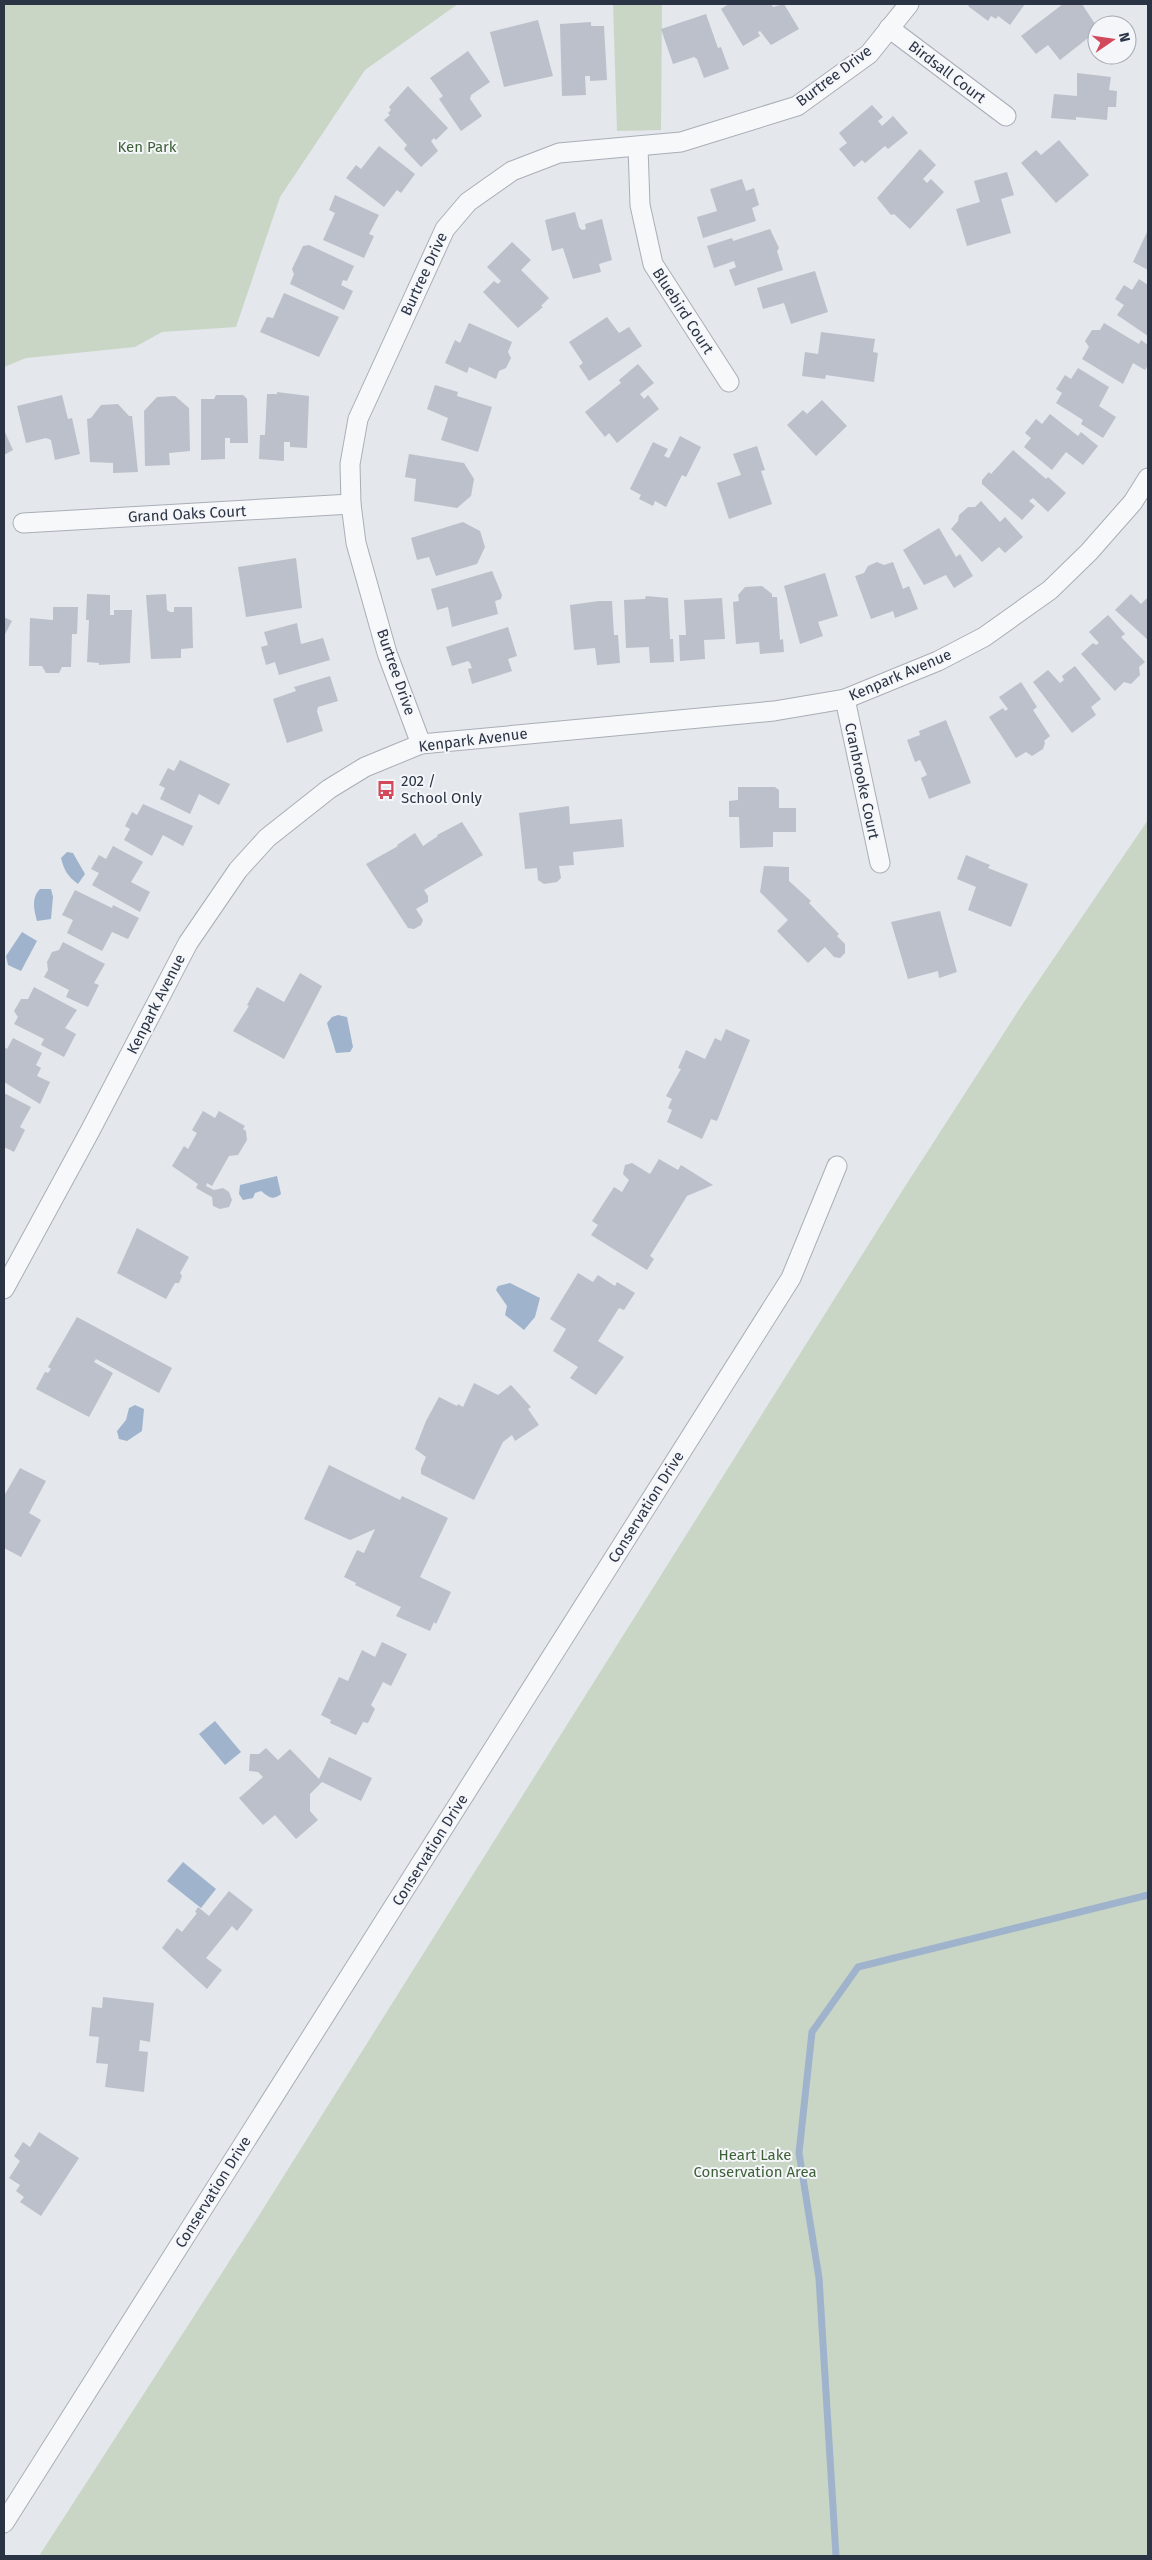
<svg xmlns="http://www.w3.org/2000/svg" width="1152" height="2560" font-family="'Fira Sans',sans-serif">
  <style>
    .green { fill: #c9d6c5 }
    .water { fill: #9fb4cc }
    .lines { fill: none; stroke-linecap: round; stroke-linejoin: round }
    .stream { stroke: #9fb4cc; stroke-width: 7 }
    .building { fill: #bbc0ca }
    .street-casing { stroke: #a9aeb7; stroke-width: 21 }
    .street { stroke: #f7f8fa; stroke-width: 19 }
    .labels { text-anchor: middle; stroke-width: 4; stroke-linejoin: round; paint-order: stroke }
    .street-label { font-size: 15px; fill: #2b3445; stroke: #f4f6f9 }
    .park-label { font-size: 15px; fill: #3f6138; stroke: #f4f6f9 }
    .poi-label { font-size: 15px; fill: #2b3445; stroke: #f4f6f9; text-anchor: start }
  </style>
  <rect width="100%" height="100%" fill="#e4e7ec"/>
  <g class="green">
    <path d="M 4,4 L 458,4 L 365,70 L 280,197 L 236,327 L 162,332 L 135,347 L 26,358 L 4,367 Z"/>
    <path d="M 613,4 L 662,4 L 661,130 L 617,131 Z"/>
    <path d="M 1148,820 L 1148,2556 L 39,2556 L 258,2217 L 904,1188 L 1022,1005 Z"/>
  </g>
  <g class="water">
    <path d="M 67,852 L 73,853 L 85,874 L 78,884 C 68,877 64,870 61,858 Z"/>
    <path d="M 40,889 L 51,889 L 53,897 L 51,919 L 37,921 C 34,910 31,898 40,889 Z"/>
    <path d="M 22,932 L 37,941 L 21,971 L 8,965 L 6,956 Z"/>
    <path d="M 338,1015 L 347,1017 L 353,1047 L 350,1052 L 336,1053 L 327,1023 L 332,1017 Z"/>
    <path d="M 277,1176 L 281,1194 C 272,1201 269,1197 261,1191 L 255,1193 L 253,1198 L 243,1200 L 239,1194 L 240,1185 Z"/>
    <path d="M 510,1283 L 540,1298 L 535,1317 L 524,1330 L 505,1315 L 507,1306 L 496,1290 L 498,1286 Z"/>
    <path d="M 135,1405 L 144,1409 L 142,1431 L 127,1441 L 119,1439 L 117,1431 L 126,1420 L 129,1408 Z"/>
    <path d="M 215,1721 L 241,1752 L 225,1765 L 199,1734 Z"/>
    <path d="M 183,1862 L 216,1889 L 201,1908 L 167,1881 Z"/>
  </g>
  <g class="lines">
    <path class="stream" d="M 836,2556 L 819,2278 L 799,2153 L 812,2032 L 858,1967 L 1148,1895"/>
  </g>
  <g class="building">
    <path d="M 729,4 L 771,4 L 773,7 L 784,4 L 799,29 L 771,45 L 760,31 L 758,32 L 760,36 L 743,46 L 721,9 Z"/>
    <path d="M 970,4 L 1025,4 L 1010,25 L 998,16 L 996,19 L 991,16 L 988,21 L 968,6 Z"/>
    <path d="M 1063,4 L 1082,4 L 1097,27 L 1097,31 L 1060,60 L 1048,45 L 1036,54 L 1021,36 Z"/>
    <path d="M 706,14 L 718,48 L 721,47 L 729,69 L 704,78 L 697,59 L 694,57 L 673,64 L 661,29 Z"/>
    <path d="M 538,20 L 553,76 L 504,87 L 490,32 Z"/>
    <path d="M 591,22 L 591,26 L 604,26 L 607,80 L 590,81 L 590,76 L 585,76 L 586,95 L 562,96 L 560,24 Z"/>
    <path d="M 468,51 L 490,82 L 471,95 L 470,99 L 482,116 L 461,131 L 439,99 L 443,96 L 430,78 Z"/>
    <path d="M 1077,73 L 1111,77 L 1109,90 L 1117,91 L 1116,107 L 1108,107 L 1107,120 L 1076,117 L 1076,120 L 1051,118 L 1054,94 L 1077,96 Z"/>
    <path d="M 408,86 L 448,128 L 436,140 L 434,138 L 431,141 L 438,151 L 421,167 L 404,149 L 407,145 L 384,120 L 390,115 L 388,113 L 391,110 L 389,107 Z"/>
    <path d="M 872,105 L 883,117 L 878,121 L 882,126 L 893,116 L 908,133 L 888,149 L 885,146 L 865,163 L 862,160 L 854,167 L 839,149 L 847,143 L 839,133 Z"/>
    <path d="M 1059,140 L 1089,175 L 1056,203 L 1021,163 L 1036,150 L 1041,155 Z"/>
    <path d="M 379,146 L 415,174 L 401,193 L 397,190 L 384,207 L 346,178 L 356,165 L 361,169 Z"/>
    <path d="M 920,149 L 936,165 L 923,179 L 927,183 L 931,179 L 944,192 L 910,229 L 894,214 L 891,215 L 877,198 Z"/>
    <path d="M 1007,172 L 1014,195 L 1001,199 L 1011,233 L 967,246 L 956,209 L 980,202 L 974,181 Z"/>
    <path d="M 742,179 L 746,191 L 754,188 L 759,205 L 752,208 L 756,221 L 703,238 L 697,217 L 717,211 L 710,189 Z"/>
    <path d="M 335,195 L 379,215 L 369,234 L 374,236 L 364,258 L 323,240 L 335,213 L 329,210 Z"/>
    <path d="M 575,212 L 579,227 L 582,230 L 586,229 L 585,224 L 602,219 L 612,260 L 599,264 L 601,272 L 573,279 L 563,248 L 552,251 L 545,220 Z"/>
    <path d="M 770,229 L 779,248 L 777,251 L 783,270 L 735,286 L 729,270 L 736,267 L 734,261 L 714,268 L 707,246 L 732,238 L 733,241 Z"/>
    <path d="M 1148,230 L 1148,270 L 1133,262 Z"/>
    <path d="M 512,242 L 531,260 L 521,270 L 549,298 L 541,306 L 543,307 L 518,328 L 483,292 L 494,281 L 498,284 L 501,281 L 487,267 Z"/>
    <path d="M 309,245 L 354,266 L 347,281 L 343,280 L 341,285 L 353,291 L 344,310 L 290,284 L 294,274 L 292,269 L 303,246 Z"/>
    <path d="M 815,271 L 828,312 L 791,324 L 784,303 L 763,309 L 757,288 Z"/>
    <path d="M 1139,279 L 1148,285 L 1148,336 L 1117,315 L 1124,305 L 1115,299 L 1124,285 L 1132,290 Z"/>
    <path d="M 284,293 L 339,317 L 319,357 L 260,332 L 267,317 L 273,318 Z"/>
    <path d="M 607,317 L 619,333 L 629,327 L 642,346 L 589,381 L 579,366 L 583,363 L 569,342 Z"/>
    <path d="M 469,323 L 512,342 L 508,352 L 511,358 L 506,368 L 499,371 L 496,379 L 469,367 L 467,373 L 445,363 L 455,340 L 460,343 Z"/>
    <path d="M 1104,323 L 1139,344 L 1141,340 L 1148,345 L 1148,365 L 1145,370 L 1133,363 L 1123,384 L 1082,359 L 1089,347 L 1085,341 L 1092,330 L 1100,330 Z"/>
    <path d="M 821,332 L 875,339 L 873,352 L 878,353 L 874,382 L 826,375 L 825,379 L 802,376 L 805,352 L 818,354 Z"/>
    <path d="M 638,364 L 654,383 L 640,394 L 644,399 L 648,395 L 659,409 L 617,443 L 609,433 L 605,437 L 585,412 L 621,383 L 619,380 Z"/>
    <path d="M 1078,368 L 1109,387 L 1099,406 L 1116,417 L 1103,438 L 1081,424 L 1083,420 L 1056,403 L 1062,393 L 1056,389 L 1065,375 L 1071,379 Z"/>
    <path d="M 435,385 L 458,392 L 457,396 L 492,407 L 478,452 L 441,440 L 448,418 L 427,409 Z"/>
    <path d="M 277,392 L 309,396 L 307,448 L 290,447 L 290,442 L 284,442 L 284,461 L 259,459 L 260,435 L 265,435 L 267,394 L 277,394 Z"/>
    <path d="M 62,395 L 68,419 L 72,418 L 80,454 L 55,460 L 51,440 L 46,438 L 26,443 L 17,406 Z"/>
    <path d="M 216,395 L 243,395 L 247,399 L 248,443 L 230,443 L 230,438 L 225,438 L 225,459 L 201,460 L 201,399 L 214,399 Z"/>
    <path d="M 175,396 L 189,408 L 190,451 L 169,453 L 170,465 L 145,466 L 144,411 L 157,397 Z"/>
    <path d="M 822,400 L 847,426 L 816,456 L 787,425 L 803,410 L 807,414 Z"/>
    <path d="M 118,404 L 129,416 L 132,416 L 138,472 L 113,473 L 113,463 L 90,462 L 87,419 L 91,418 L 101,405 Z"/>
    <path d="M 1050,414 L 1078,436 L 1081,432 L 1098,446 L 1083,465 L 1066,452 L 1052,470 L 1024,447 L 1031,438 L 1025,433 L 1036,419 L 1042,424 Z"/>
    <path d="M 4,430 L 13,450 L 4,455 Z"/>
    <path d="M 680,436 L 701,447 L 686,477 L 682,475 L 666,507 L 655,501 L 653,506 L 639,499 L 641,495 L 630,489 L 653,442 L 668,449 L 664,456 L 669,458 Z"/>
    <path d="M 757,446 L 765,470 L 761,471 L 772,504 L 729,519 L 717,483 L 741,475 L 733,454 Z"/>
    <path d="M 1013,450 L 1046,479 L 1048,477 L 1066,493 L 1048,512 L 1033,498 L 1029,501 L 1035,506 L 1022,520 L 982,484 L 982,480 L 989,472 L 991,474 Z"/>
    <path d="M 409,454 L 464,463 L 474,479 L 471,496 L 457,508 L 414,501 L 416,479 L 405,477 Z"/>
    <path d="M 981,501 L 1000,522 L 1005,517 L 1023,537 L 1005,553 L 999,547 L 982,562 L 951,529 L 958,521 L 959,515 L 968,507 L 975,507 Z"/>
    <path d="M 463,522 L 480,531 L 485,547 L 477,564 L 436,576 L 429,557 L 417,560 L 411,538 Z"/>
    <path d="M 939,528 L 956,557 L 960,554 L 973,576 L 954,588 L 946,575 L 924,585 L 903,550 Z"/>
    <path d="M 296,558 L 302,608 L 246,617 L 238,567 Z"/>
    <path d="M 877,562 L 884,565 L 893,562 L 903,589 L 909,586 L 918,609 L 895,618 L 893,611 L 871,619 L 855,576 L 864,573 L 868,566 Z"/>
    <path d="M 492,571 L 502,595 L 501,599 L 495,601 L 498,614 L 452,627 L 448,607 L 437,610 L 431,589 Z"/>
    <path d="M 825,573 L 838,616 L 818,622 L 823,636 L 800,644 L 784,586 Z"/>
    <path d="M 762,586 L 772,594 L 772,597 L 777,597 L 780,640 L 783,639 L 784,652 L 760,654 L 759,642 L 736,644 L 733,602 L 739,601 L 738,595 L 745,587 Z"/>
    <path d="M 87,594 L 110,595 L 110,615 L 114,615 L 114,610 L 132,610 L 130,663 L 99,665 L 99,663 L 87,662 L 89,620 L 86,620 Z"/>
    <path d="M 166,594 L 167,610 L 170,612 L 174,612 L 174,607 L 192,607 L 193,648 L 181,649 L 181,658 L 151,659 L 146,595 Z"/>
    <path d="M 1131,594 L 1141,604 L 1148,597 L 1148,640 L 1115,610 Z"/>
    <path d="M 646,596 L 668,598 L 670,639 L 673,639 L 674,662 L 650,663 L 649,647 L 626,648 L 624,600 L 645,599 Z"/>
    <path d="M 722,598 L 725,639 L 704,640 L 705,659 L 680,661 L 679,635 L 686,635 L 684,600 Z"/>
    <path d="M 599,601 L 612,601 L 614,635 L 618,635 L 620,663 L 597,665 L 595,648 L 574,650 L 570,605 Z"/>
    <path d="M 53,607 L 78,607 L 77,634 L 72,634 L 71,667 L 62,667 L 59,673 L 46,673 L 42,666 L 29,666 L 30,618 L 53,620 Z"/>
    <path d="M 1108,615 L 1125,634 L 1121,637 L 1145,662 L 1139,667 L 1140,675 L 1131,684 L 1124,682 L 1115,691 L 1081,654 L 1093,643 L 1096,645 L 1099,643 L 1089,632 Z"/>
    <path d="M 4,617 L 12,621 L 4,636 Z"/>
    <path d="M 297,623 L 301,644 L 323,638 L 330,660 L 279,675 L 275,662 L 266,665 L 261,647 L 268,645 L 264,632 Z"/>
    <path d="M 508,627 L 517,656 L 508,659 L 512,671 L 472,684 L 468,669 L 472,668 L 470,663 L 468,661 L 452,666 L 446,647 Z"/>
    <path d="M 1075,666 L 1101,699 L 1091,707 L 1096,715 L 1072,733 L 1033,682 L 1048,670 L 1060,683 L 1064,680 L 1062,676 Z"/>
    <path d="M 330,676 L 338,701 L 318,707 L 317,711 L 323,731 L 287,743 L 273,699 L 296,691 L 294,687 Z"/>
    <path d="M 1021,682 L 1037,707 L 1033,710 L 1050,736 L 1044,741 L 1045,743 L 1043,749 L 1032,756 L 1026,752 L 1016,758 L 989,717 L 1003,708 L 1005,711 L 1008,709 L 999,697 Z"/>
    <path d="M 946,720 L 971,783 L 929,799 L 921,778 L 927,775 L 920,760 L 915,762 L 907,740 L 920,735 L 919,731 Z"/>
    <path d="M 180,760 L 230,784 L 219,805 L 199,794 L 190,814 L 160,799 L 165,788 L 159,785 L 168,768 L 174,771 Z"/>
    <path d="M 738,787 L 775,787 L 779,790 L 779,808 L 796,808 L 796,832 L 773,832 L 773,847 L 740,848 L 739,817 L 729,817 L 729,801 L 738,800 Z"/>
    <path d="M 143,804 L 193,826 L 183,846 L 163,835 L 152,856 L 124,840 L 130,829 L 125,826 L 132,812 L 137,815 Z"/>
    <path d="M 569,806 L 570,824 L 622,819 L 624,847 L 573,852 L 574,865 L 559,866 L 561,878 L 557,882 L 544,884 L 538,880 L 537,868 L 525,869 L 519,813 Z"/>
    <path d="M 462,822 L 483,855 L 424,890 L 428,896 L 428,902 L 416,909 L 423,920 L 421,925 L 414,929 L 408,928 L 366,864 L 398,846 L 397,845 L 415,833 L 423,846 L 438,836 L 437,835 Z"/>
    <path d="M 113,846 L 143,862 L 131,882 L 150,892 L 140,912 L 92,885 L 99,873 L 91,869 L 99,855 L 106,859 Z"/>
    <path d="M 966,855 L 990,865 L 988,868 L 1028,884 L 1011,927 L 968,910 L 976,887 L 957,879 Z"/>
    <path d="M 764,866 L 789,867 L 789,881 L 811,901 L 809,903 L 839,934 L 837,936 L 845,944 L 845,953 L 840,958 L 834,957 L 825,947 L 808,963 L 777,931 L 788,920 L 760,892 Z"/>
    <path d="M 75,890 L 112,908 L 113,905 L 139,918 L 128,939 L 112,932 L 102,951 L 67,933 L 73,920 L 62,915 Z"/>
    <path d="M 940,911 L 957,972 L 939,978 L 938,971 L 908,979 L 891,922 Z"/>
    <path d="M 63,942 L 105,964 L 94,983 L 99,985 L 88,1007 L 66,997 L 69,990 L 44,977 L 48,970 L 47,962 L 52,952 L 59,950 Z"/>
    <path d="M 300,973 L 322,986 L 284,1059 L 233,1031 L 249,1006 L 247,1005 L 257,987 L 284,1002 Z"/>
    <path d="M 34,987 L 77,1010 L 65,1028 L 76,1034 L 64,1057 L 41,1045 L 44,1039 L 14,1024 L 18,1017 L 14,1011 L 21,999 L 28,999 Z"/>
    <path d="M 726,1029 L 750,1040 L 717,1121 L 711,1119 L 702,1139 L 667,1122 L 672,1110 L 668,1108 L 672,1099 L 666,1096 L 681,1069 L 678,1068 L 686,1050 L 705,1059 L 715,1038 L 721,1041 Z"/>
    <path d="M 13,1038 L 42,1053 L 36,1065 L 41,1068 L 37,1076 L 50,1082 L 40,1104 L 4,1082 L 4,1047 L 7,1049 Z"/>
    <path d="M 4,1093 L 31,1107 L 20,1127 L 25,1130 L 14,1152 L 4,1147 Z"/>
    <path d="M 203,1111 L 215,1118 L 219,1111 L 245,1126 L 243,1129 L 246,1131 L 247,1140 L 238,1155 L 229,1156 L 212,1186 L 207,1183 L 206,1186 L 214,1190 L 223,1188 L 229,1192 L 232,1200 L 229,1207 L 220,1209 L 213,1206 L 212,1197 L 196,1188 L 198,1184 L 172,1166 L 184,1146 L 188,1149 L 197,1133 L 192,1130 Z"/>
    <path d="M 659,1159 L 678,1170 L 681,1165 L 713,1185 L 687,1196 L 650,1256 L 654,1259 L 647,1270 L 591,1235 L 598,1225 L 592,1221 L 614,1187 L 622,1192 L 629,1180 L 623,1174 L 625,1165 L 632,1163 L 650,1174 Z"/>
    <path d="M 137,1228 L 189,1257 L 180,1273 L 182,1276 L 179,1283 L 175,1283 L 166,1299 L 117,1273 Z"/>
    <path d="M 578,1273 L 593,1282 L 598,1275 L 615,1286 L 617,1282 L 635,1293 L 624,1310 L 619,1308 L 598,1341 L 624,1357 L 596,1395 L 570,1378 L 578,1367 L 553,1351 L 566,1329 L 550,1319 Z"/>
    <path d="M 77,1317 L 172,1368 L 159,1393 L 96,1359 L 94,1362 L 113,1373 L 89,1417 L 36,1389 L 45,1372 L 48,1373 L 51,1369 L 48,1367 Z"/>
    <path d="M 474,1383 L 498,1395 L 511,1385 L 531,1407 L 528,1409 L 539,1425 L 515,1441 L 512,1435 L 503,1442 L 474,1500 L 421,1474 L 421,1469 L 426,1457 L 415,1449 L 426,1421 L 439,1397 L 457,1406 L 458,1404 L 463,1407 Z"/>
    <path d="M 329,1465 L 400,1500 L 402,1496 L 448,1518 L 420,1577 L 451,1592 L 436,1624 L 434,1622 L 430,1631 L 396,1616 L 401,1607 L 355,1585 L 356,1583 L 344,1577 L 357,1550 L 364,1553 L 375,1529 L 350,1540 L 304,1519 Z"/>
    <path d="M 20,1468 L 46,1481 L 29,1513 L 41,1520 L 21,1557 L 4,1548 L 4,1496 Z"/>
    <path d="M 382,1642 L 407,1654 L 391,1686 L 383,1682 L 371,1705 L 375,1709 L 368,1723 L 363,1722 L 356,1735 L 330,1723 L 331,1720 L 321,1715 L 339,1677 L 348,1681 L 362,1650 L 375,1657 Z"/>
    <path d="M 266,1748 L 278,1760 L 290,1749 L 319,1779 L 329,1757 L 372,1778 L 361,1801 L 322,1782 L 310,1794 L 310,1811 L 318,1820 L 296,1839 L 275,1815 L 263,1825 L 239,1798 L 263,1777 L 258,1772 L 249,1771 L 250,1754 L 259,1754 Z"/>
    <path d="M 229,1891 L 253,1910 L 237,1931 L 232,1926 L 206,1958 L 222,1970 L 207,1989 L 162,1948 L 177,1928 L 182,1932 L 197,1913 L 195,1912 L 198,1907 L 209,1916 Z"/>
    <path d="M 103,1997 L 154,2003 L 150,2042 L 140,2040 L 139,2051 L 148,2052 L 144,2092 L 105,2087 L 108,2064 L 96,2063 L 99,2037 L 89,2036 L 92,2007 L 102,2008 Z"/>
    <path d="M 39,2132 L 79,2158 L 41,2216 L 20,2202 L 24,2197 L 16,2191 L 20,2185 L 9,2178 L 20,2161 L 14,2156 L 23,2142 L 30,2147 Z"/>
  </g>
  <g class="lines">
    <g class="street-casing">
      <g id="street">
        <path d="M 889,28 L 1006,116"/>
        <path d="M 638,147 L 640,205 L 653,264 L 729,382"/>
        <path d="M 23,523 L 351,504"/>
        <path d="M 845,699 L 880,863"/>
        <path d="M 421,744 L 387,653 L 356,543 L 351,504 L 350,464 L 358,419 L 445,229 L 468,202 L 512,171 L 559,153 L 681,142 L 797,106 L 869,54 L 909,4"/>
        <path d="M 4,1289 L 90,1131 L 188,943 L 238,870 L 267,838 L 329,789 L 365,767 L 421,744 L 774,711 L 845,699 L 938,661 L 984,637 L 1050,590 L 1089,552 L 1133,502 L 1148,478"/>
        <path d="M 4,2523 L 791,1278 L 837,1166"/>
      </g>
    </g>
    <use href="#street" class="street"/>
  </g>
  <defs>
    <g id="bus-bare" transform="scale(1.5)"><path d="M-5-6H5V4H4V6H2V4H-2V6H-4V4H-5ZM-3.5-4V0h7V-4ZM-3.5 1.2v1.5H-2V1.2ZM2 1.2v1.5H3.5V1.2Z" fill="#d1495b" stroke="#f4f6f9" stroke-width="2.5" paint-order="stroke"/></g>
  </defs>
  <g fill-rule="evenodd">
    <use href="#bus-bare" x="386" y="790"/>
  </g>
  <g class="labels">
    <g class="street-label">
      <text transform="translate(947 72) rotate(37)" y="5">Birdsall Court</text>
      <text transform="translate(834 76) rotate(-37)" y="5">Burtree Drive</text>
      <text transform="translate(424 274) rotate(-65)" y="5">Burtree Drive</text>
      <text transform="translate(683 311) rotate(57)" y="5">Bluebird Court</text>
      <text transform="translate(187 514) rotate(-3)" y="5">Grand Oaks Court</text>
      <text transform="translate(396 672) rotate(71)" y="5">Burtree Drive</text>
      <text transform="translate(900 675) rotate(-23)" y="5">Kenpark Avenue</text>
      <text transform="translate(473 740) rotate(-7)" y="5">Kenpark Avenue</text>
      <text transform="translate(862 781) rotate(78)" y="5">Cranbrooke Court</text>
      <text transform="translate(156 1004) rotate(-63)" y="5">Kenpark Avenue</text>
      <text transform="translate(646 1507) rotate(-58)" y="5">Conservation Drive</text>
      <text transform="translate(430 1850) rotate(-58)" y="5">Conservation Drive</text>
      <text transform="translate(213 2192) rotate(-58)" y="5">Conservation Drive</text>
    </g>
    <g class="park-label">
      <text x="147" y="152">Ken Park</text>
      <text x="755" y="2160">Heart Lake<tspan x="755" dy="17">Conservation Area</tspan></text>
    </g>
    <g class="poi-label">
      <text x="401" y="786">202 /<tspan x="401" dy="17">School Only</tspan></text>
    </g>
  </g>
  <rect width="1152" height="2560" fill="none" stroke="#2b3445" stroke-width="10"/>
  <g transform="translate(1112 40) rotate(77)"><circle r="24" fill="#f4f6f9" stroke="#a4a8b1"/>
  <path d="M0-4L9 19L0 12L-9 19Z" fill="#d1495b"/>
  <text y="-8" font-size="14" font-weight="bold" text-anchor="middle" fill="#2b3445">N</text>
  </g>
</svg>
